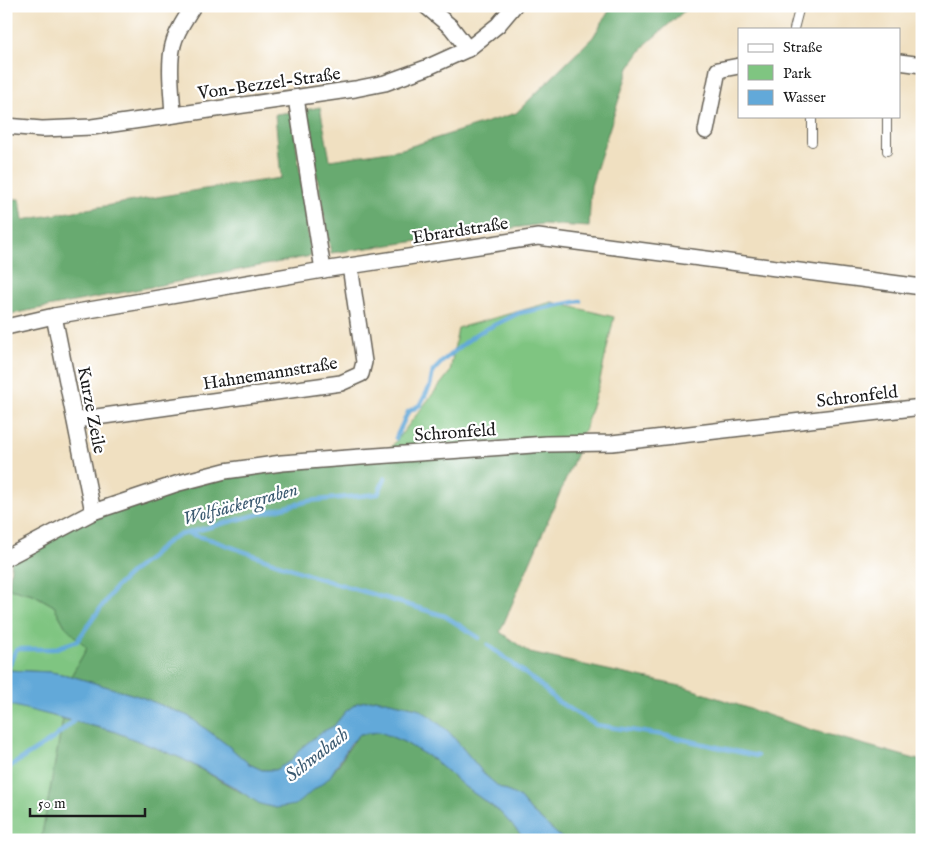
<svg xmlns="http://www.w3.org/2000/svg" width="928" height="846" font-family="'IM FELL English',serif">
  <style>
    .green { fill: #7fc581; stroke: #4e704e }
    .forest { fill: #67aa6f; stroke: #426346 }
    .water { fill: #62a9d9; stroke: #3f627a }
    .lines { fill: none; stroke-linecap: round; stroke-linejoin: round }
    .stream { stroke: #62a9d9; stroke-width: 4.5 }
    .service-casing { stroke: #666156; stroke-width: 10 }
    .minor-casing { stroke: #666156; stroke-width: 18 }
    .service { stroke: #fff; stroke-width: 8 }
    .minor { stroke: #fff; stroke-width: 15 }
    .labels { text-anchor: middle; stroke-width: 4.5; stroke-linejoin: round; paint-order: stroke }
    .street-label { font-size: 18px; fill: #1c1c1c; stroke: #fff }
    .water-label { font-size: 19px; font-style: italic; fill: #3c5b71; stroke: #fff }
  </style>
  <rect width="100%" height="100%" fill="#fff"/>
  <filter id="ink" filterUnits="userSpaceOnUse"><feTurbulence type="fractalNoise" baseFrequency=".02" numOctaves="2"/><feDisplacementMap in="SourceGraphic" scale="10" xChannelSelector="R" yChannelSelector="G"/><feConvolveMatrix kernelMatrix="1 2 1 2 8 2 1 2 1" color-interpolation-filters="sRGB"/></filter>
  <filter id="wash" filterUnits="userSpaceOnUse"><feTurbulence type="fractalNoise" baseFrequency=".0096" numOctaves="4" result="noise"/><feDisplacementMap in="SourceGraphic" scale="20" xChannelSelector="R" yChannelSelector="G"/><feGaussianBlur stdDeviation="1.12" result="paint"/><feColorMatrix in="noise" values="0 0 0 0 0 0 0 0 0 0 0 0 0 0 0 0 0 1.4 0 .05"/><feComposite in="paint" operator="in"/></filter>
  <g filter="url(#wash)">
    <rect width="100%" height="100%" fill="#f0e0c1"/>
    <g class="green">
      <path d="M 552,302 L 614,317 L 599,384 L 585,428 L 582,434 L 578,437 L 389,450 L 450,372 L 458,328 Z"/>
      <path d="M 9,588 L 33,594 L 54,606 L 65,626 L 87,648 L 71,676 L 51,672 L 6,670 L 6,590 Z"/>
      <path d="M 10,703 L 63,719 L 41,840 L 6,840 L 6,704 Z"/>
    </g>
    <g class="forest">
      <path d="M 612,6 L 690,6 L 646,44 L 629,68 L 591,186 L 589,227 L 543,224 L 331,253 L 305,110 L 320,107 L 330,160 L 402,149 L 516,113 L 593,37 Z"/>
      <path d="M 292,112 L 311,256 L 6,315 L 6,199 L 20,199 L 23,220 L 198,190 L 281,178 L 275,114 Z"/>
      <path d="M 581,444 L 500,632 L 530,653 L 685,687 L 812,730 L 922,761 L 922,840 L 564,840 L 531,811 L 519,797 L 499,787 L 485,775 L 449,732 L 417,708 L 376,699 L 357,703 L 345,712 L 334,726 L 320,733 L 301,748 L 292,761 L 275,770 L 262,770 L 249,764 L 226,744 L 188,716 L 141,697 L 71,676 L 87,648 L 65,626 L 54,606 L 33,594 L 9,588 L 12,556 L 93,512 L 282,463 Z"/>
      <path d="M 63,719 L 113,731 L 181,758 L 244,794 L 321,783 C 339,772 345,749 360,734 L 380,732 L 404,742 L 434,760 L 465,787 L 499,811 L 526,840 L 41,840 Z"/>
    </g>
    <path class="water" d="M 6,670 L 51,672 L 71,676 L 141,697 L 188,716 L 226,744 L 249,764 L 262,770 L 275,770 L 291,761 L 301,748 L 320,733 L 334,726 L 345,712 L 357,703 L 376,699 L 417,708 L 431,717 L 449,732 L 485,775 L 499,787 L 519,797 L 531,811 L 564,840 L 526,840 L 499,811 L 465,787 L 434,760 L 404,742 L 380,732 L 360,734 L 351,743 L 329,778 L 295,805 L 276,808 L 260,804 L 234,787 L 181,758 L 113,731 L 6,704 Z"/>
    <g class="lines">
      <g class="stream">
        <path d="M 396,438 L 408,412 L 420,405 L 430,386 L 433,371 L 445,359 L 476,334 L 519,313 L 580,301"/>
        <path d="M 190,534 L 212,540 L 315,577 L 445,616 L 479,638"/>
        <path d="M 488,645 L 539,684 L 557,701 L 596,725 L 663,735 L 757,756"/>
        <path d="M 6,674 L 15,651 L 19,649 L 53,649 L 77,641 L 115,588 L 134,570 L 150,558 L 163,545 L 176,536 L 309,501 L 378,494 L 385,478"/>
        <path d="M 6,769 L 54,738 L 76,719"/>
      </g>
    </g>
  </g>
  <g filter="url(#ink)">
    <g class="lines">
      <g class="service-casing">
        <g id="service">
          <path d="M 794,29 L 800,6"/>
          <path d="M 812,116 L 812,142"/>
          <path d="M 887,116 L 887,151"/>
        </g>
      </g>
      <g class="minor-casing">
        <g id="minor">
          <path d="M 426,6 L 451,27 L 468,49"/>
          <path d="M 899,62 L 922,65"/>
          <path d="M 296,98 L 323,270"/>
          <path d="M 173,115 C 172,94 168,65 173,45 C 176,31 186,18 193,6"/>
          <path d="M 6,126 L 42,129 L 92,127 L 355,89 L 385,83 L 426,68 L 468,49 L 498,25 L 514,6"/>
          <path d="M 706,131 L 718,70 L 739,66"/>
          <path d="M 54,316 L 93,512"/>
          <path d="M 6,327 L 54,316 L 323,270 L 538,237 L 922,287"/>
          <path d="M 75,420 L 341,383 L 361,374 L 364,362 L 350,266"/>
          <path d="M 6,558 L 93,512 L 179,483 L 225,471 L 282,463 L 361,457 L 547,444 L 612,443 L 922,407"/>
        </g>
      </g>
      <use href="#service" class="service"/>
      <use href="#minor" class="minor"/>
    </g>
  </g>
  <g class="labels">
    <g class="street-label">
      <text transform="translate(269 83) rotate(-8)" y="6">Von-Bezzel-Straße</text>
      <text transform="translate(460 230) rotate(-9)" y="6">Ebrardstraße</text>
      <text transform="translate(270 373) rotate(-9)" y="6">Hahnemannstraße</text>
      <text transform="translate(857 396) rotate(-7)" y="6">Schronfeld</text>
      <text transform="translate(92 410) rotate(79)" y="6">Kurze Zeile</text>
      <text transform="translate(455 432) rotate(-4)" y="6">Schronfeld</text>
    </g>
    <g class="water-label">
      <text transform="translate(240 503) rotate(-15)" y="7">Wolfsäckergraben</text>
      <text transform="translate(316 754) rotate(-38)" y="7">Schwabach</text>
    </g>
  </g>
  <rect width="928" height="846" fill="none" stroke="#fff" stroke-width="25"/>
  <rect x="738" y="28" width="162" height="90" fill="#ffffff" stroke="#a4a4a4"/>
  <rect x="748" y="44" width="25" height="8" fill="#ffffff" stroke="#a4a4a4"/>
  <text x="783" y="52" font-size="15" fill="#1c1c1c">Straße</text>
  <rect x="748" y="65" width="25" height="15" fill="#7fc581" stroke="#a4a4a4"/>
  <text x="783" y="78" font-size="15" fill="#1c1c1c">Park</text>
  <rect x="748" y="90" width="25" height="15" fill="#62a9d9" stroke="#a4a4a4"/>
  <text x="783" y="102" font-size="15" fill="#1c1c1c">Wasser</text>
  <path d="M30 808v8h115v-8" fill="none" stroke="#1c1c1c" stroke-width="2.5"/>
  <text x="38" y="808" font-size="15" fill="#1c1c1c" stroke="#ffffff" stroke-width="4" paint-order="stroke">50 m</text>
</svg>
